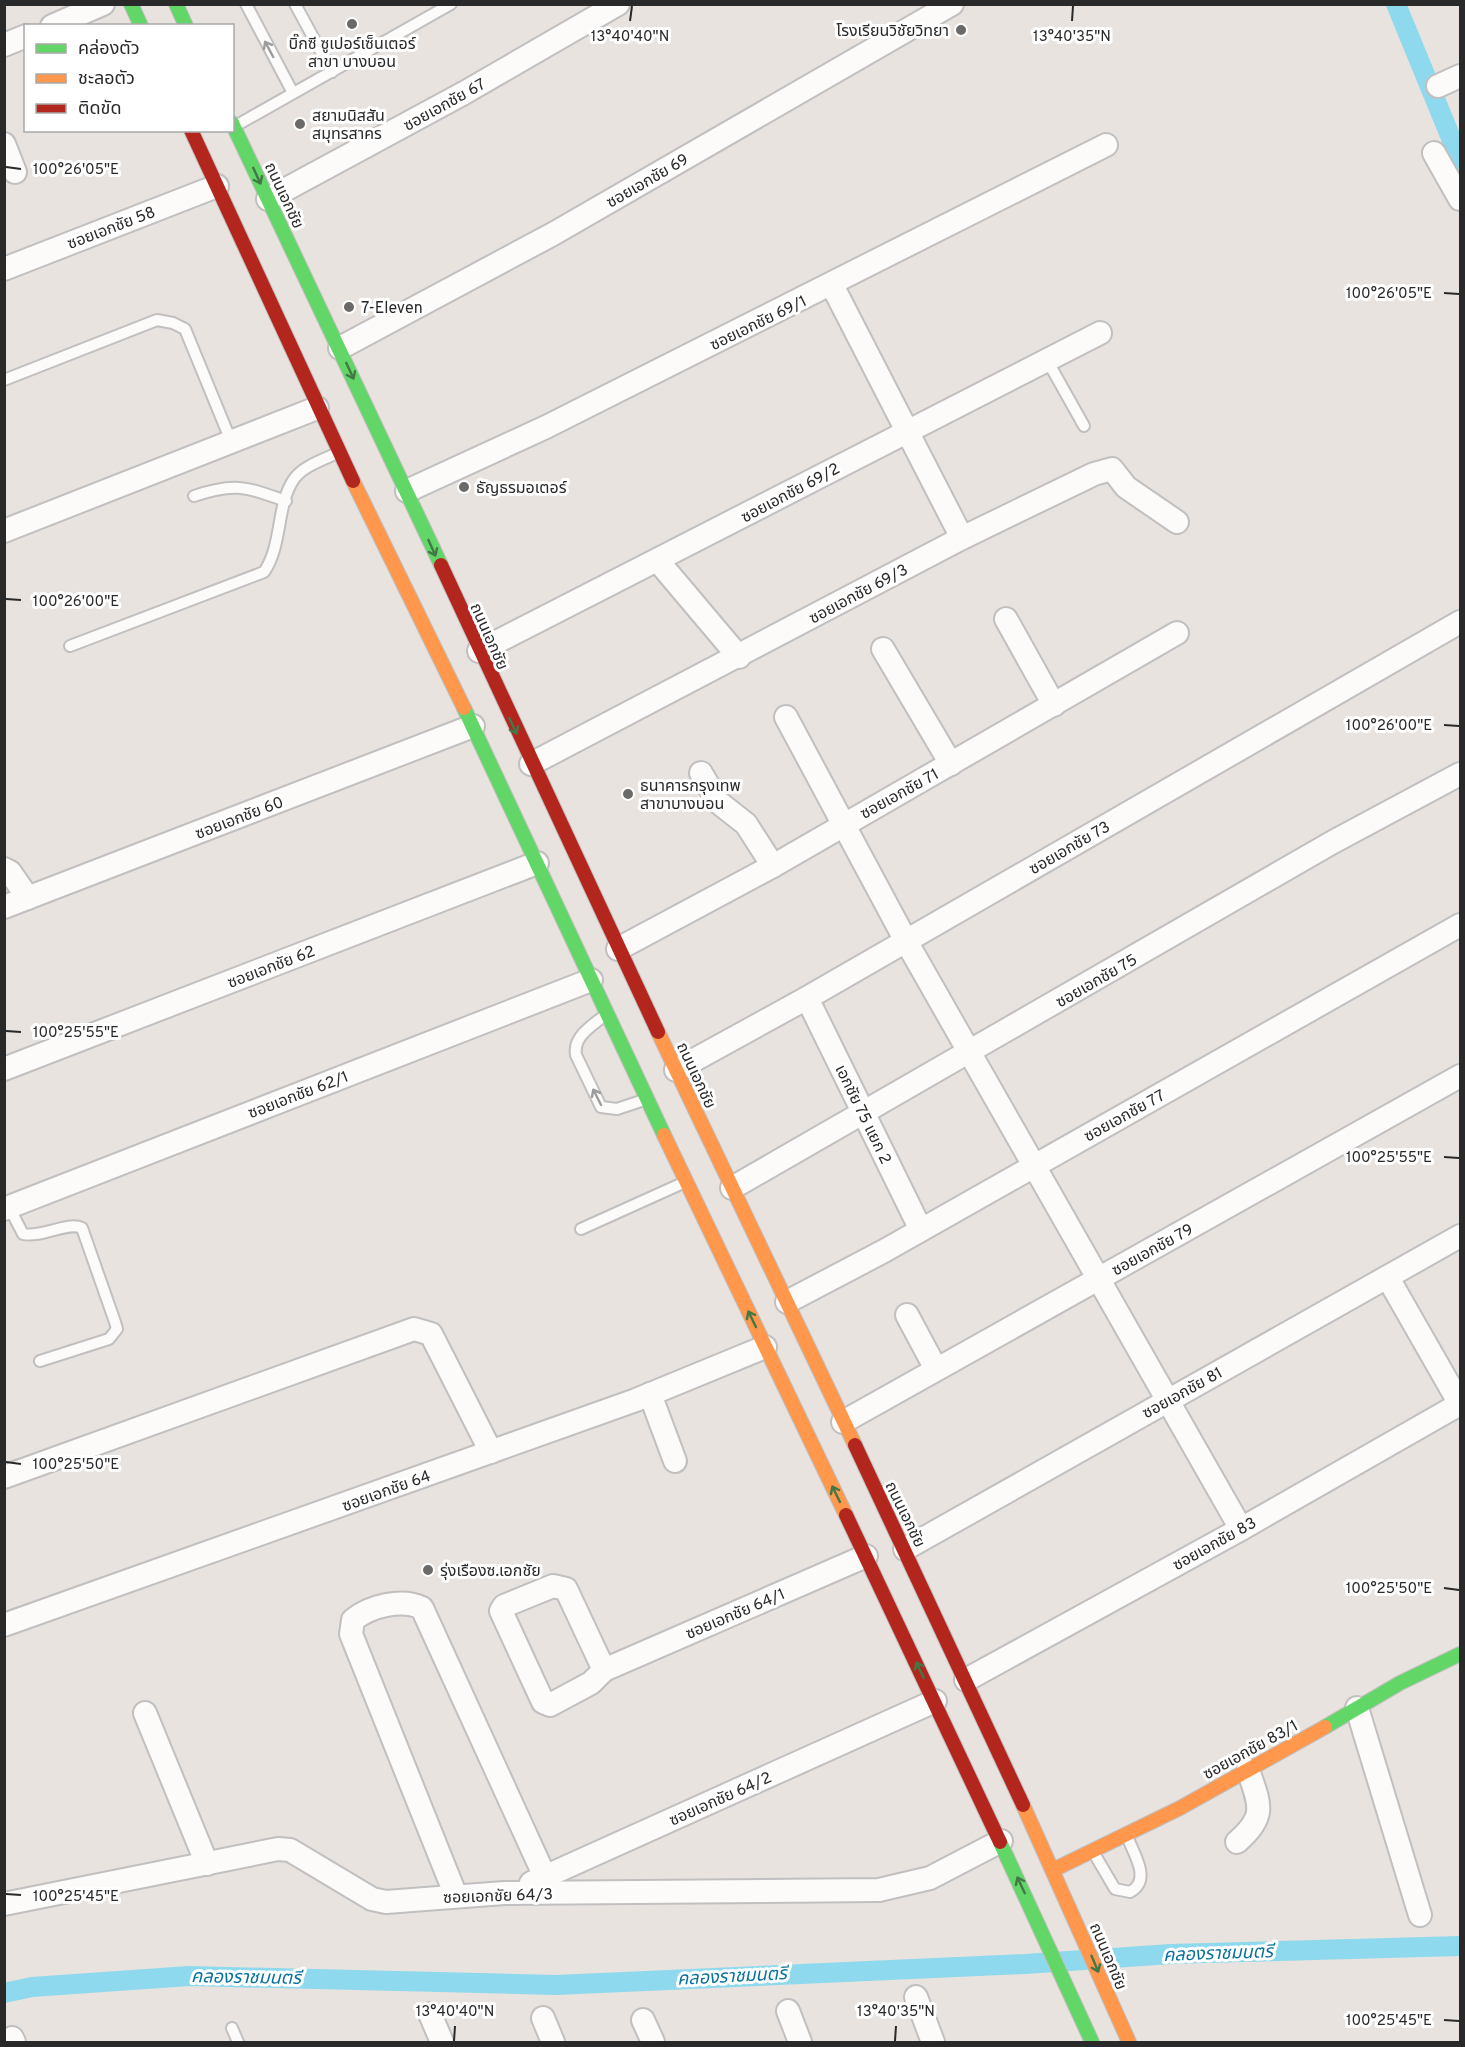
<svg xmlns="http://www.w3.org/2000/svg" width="1465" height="2047" font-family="Overpass,'Noto Sans Thai',sans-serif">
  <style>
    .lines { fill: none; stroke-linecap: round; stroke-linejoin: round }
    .canal { stroke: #8ed9ed; stroke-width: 20 }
    .lane-casing { stroke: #c1bfc0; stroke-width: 14 }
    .street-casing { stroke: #c1bfc0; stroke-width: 26 }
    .fast-casing { stroke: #c1bfc0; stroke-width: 16 }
    .slow-casing { stroke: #c1bfc0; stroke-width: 16 }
    .jam-casing { stroke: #c1bfc0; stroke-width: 16 }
    .lane { stroke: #fcfbfa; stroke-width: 10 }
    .street { stroke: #fcfbfa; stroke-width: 22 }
    .fast { stroke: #63d668; stroke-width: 14 }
    .slow { stroke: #ff974d; stroke-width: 14 }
    .jam { stroke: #b3261e; stroke-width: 14 }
    .oneway { stroke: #9d9c9c }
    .oneway2 { stroke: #437745 }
    .ticks { fill: none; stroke: #292929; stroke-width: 2 }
    .poi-dot { fill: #6c6a68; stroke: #fff; stroke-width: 2 }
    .labels { text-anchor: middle; stroke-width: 6; stroke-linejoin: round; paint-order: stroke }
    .poi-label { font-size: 16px; fill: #292929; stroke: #fff; text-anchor: start }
    .street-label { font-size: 16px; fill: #292929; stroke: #fff }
    .water-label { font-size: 18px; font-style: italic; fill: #08729d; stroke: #fff }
    .ticks-label { font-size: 15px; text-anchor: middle; fill: #292929; stroke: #fff; stroke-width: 6; stroke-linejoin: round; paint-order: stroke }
  </style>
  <rect width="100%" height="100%" fill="#e8e3de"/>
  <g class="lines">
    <g class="canal">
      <path d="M 1396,4 L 1460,160"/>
      <path d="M 4,1993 L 32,1987 L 189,1976 L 556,1985 L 1025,1964 L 1171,1954 L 1460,1946"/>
    </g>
    <g class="lane-casing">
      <g id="lane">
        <path d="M 246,4 L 293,93"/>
        <path d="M 295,4 L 332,72"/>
        <path d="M 237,125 L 451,4"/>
        <path d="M 1047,360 L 1084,426"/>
        <path d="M 4,380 L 157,320 L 173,323 L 185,329 L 231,441"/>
        <path d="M 194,496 C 235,482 246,487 286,501"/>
        <path d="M 70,646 L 264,572 C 283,544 276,505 294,479 C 303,466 323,460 337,453"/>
        <path d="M 605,1015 C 591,1027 573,1036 576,1055 L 601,1107 L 617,1109 L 644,1100"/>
        <path d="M 9,1207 L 23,1234 C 42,1238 68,1221 82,1228 L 115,1322 L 117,1329 L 109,1339 L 40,1361"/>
        <path d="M 581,1229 L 683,1183"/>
        <path d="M 1095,1855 L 1115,1889 L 1130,1892 C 1152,1880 1134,1855 1127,1836"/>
        <path d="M 232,2028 L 238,2042"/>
      </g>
    </g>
    <g class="street-casing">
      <g id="street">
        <path d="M 52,26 L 103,4"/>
        <path d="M 4,45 L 26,36"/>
        <path d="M 1438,86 L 1460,76"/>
        <path d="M 4,144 L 15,172"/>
        <path d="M 1434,153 L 1460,199"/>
        <path d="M 268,199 L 464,93 L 618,4"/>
        <path d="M 4,269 L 217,186"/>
        <path d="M 832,285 L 962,538"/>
        <path d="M 340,348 L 553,234 L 952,4"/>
        <path d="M 407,491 L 546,427 L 1106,145"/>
        <path d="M 4,531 L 317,408"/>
        <path d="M 658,561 L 739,657"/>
        <path d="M 1006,619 L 1054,705"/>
        <path d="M 883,649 L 951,764"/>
        <path d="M 479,651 L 1100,333"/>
        <path d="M 786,717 L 906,941 L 1241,1529"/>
        <path d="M 531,764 L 962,538 L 1094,474 L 1112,469 L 1126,487 L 1177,522"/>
        <path d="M 701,773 L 718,802 L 746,824 L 773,866"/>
        <path d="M 4,869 L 10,872 L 28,898"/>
        <path d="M 4,907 L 473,726"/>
        <path d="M 618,949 L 773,866 L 1177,633"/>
        <path d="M 807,998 L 921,1230"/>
        <path d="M 4,1069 L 537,863"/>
        <path d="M 676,1070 L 807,998 L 1460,622"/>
        <path d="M 732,1188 L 1333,842 L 1460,774"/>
        <path d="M 4,1209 L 591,980"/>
        <path d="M 1388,1278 L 1460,1404"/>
        <path d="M 787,1302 L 884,1251 L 1460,925"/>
        <path d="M 907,1315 L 936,1369"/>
        <path d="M 650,1394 L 675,1461"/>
        <path d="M 843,1422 L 1460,1076"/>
        <path d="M 4,1477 L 414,1329 L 431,1334 L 491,1452"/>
        <path d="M 905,1549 L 1460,1236"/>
        <path d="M 4,1625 L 636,1400 L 765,1347"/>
        <path d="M 604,1670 L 566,1589 L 553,1586 L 504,1606 L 501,1611 L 543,1702 L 550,1705 L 591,1683 L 604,1670 L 866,1556"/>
        <path d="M 966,1680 L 1241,1529 L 1460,1404"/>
        <path d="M 1357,1708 L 1420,1915"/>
        <path d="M 145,1713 L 207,1864"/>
        <path d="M 1237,1842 C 1267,1816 1260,1805 1248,1770"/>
        <path d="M 531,1883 L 935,1701"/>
        <path d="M 456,1896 L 351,1634 L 353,1620 C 370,1606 402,1598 422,1608 L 545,1877"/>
        <path d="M 4,1904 L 278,1849 L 290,1850 L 372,1899 L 386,1902 L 504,1893 L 879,1890 L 930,1878 L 1001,1841"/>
        <path d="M 916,1997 L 933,2042"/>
        <path d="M 788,2011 L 800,2042"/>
        <path d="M 430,2014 L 442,2042"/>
        <path d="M 543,2018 L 553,2042"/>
        <path d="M 643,2020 L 653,2042"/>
        <path d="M 12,2038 L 14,2042"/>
      </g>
    </g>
    <g class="fast-casing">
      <g id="fast">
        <path d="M 131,4 L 141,26"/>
        <path d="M 176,4 L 186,26"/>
        <path d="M 232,123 L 441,565"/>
        <path d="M 464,708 L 664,1135"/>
        <path d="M 1325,1727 L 1400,1683 L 1460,1654"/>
        <path d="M 1000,1842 L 1092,2042"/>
      </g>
    </g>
    <g class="slow-casing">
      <g id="slow">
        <path d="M 353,481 L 464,708"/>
        <path d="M 658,1032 L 855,1445"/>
        <path d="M 664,1135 L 846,1515"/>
        <path d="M 1023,1805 L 1129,2042"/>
        <path d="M 1053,1870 L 1180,1808 L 1325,1727"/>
      </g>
    </g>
    <g class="jam-casing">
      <g id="jam">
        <path d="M 191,130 L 353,481"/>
        <path d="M 441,565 L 658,1032"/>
        <path d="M 855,1445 L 1023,1805"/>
        <path d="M 846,1515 L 1000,1842"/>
      </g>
    </g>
    <use href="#lane" class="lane"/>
    <use href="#street" class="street"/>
    <use href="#fast" class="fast"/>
    <use href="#slow" class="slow"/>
    <use href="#jam" class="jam"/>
  </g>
  <defs><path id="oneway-shaft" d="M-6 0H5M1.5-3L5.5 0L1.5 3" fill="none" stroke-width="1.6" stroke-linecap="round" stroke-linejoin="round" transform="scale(1.5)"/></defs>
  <g class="oneway">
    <use href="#oneway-shaft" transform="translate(269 49) rotate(-118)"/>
    <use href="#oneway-shaft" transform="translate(597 1097) rotate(-117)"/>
  </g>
  <g class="oneway2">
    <use href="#oneway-shaft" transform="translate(257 176) rotate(65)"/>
    <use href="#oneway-shaft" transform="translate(350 371) rotate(65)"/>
    <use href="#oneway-shaft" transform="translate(432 548) rotate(66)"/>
    <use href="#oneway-shaft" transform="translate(513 726) rotate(65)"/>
    <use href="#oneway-shaft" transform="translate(752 1319) rotate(-116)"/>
    <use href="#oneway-shaft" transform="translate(836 1494) rotate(-116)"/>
    <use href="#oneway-shaft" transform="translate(920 1670) rotate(-115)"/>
    <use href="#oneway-shaft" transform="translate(1021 1885) rotate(-115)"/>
    <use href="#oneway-shaft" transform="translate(1095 1964) rotate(67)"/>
  </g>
  <path class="ticks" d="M 630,21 L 632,6M 1072,21 L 1073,6M 6,167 L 21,169M 1444,293 L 1459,294M 6,599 L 21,600M 1444,725 L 1459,726M 6,1031 L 21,1032M 1444,1157 L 1459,1158M 6,1462 L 21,1464M 1444,1588 L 1459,1590M 6,1894 L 21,1895M 1444,2020 L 1459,2021M 454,2041 L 455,2026M 895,2041 L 896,2026"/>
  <g class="poi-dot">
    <circle cx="352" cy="24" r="6"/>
    <circle cx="961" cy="30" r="6"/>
    <circle cx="300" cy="124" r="6"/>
    <circle cx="349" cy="307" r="6"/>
    <circle cx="464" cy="487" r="6"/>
    <circle cx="628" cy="794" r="6"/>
    <circle cx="428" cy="1570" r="6"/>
  </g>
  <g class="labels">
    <g class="poi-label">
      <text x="949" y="36" text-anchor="end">โรงเรียนวิชัยวิทยา</text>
      <text x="352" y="49" text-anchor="middle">บิ๊กซี ซูเปอร์เซ็นเตอร์<tspan x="352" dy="18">สาขา บางบอน</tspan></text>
      <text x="312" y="121">สยามนิสสัน<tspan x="312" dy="18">สมุทรสาคร</tspan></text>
      <text x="361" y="313">7-Eleven</text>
      <text x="476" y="493">ธัญธรมอเตอร์</text>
      <text x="640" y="791">ธนาคารกรุงเทพ<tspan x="640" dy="18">สาขาบางบอน</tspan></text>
      <text x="440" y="1576">รุ่งเรืองซ.เอกชัย</text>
    </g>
    <g class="street-label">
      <text transform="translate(444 104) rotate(-29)" y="6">ซอยเอกชัย 67</text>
      <text transform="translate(647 180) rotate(-30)" y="6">ซอยเอกชัย 69</text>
      <text transform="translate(285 195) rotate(65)" y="6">ถนนเอกชัย</text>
      <text transform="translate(111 227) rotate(-21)" y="6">ซอยเอกชัย 58</text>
      <text transform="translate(758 322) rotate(-26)" y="6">ซอยเอกชัย 69/1</text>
      <text transform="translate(790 492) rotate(-28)" y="6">ซอยเอกชัย 69/2</text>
      <text transform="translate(858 593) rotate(-28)" y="6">ซอยเอกชัย 69/3</text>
      <text transform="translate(490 636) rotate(66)" y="6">ถนนเอกชัย</text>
      <text transform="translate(899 793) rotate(-29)" y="6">ซอยเอกชัย 71</text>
      <text transform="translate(239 817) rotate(-21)" y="6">ซอยเอกชัย 60</text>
      <text transform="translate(1069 847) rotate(-30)" y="6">ซอยเอกชัย 73</text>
      <text transform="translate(271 966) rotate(-21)" y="6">ซอยเอกชัย 62</text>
      <text transform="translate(1096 980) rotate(-30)" y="6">ซอยเอกชัย 75</text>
      <text transform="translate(697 1075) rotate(65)" y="6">ถนนเอกชัย</text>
      <text transform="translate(298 1094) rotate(-21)" y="6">ซอยเอกชัย 62/1</text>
      <text transform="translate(864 1114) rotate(64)" y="6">เอกชัย 75 แยก 2</text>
      <text transform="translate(1124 1115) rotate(-29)" y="6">ซอยเอกชัย 77</text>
      <text transform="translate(1152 1249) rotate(-29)" y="6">ซอยเอกชัย 79</text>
      <text transform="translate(1182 1392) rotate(-29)" y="6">ซอยเอกชัย 81</text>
      <text transform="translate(386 1490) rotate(-20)" y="6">ซอยเอกชัย 64</text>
      <text transform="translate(906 1514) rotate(64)" y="6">ถนนเอกชัย</text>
      <text transform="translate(1214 1543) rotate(-29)" y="6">ซอยเอกชัย 83</text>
      <text transform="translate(735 1613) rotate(-23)" y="6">ซอยเอกชัย 64/1</text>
      <text transform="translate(1250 1749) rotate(-29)" y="6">ซอยเอกชัย 83/1</text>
      <text transform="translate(720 1798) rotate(-24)" y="6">ซอยเอกชัย 64/2</text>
      <text transform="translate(498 1895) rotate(-2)" y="6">ซอยเอกชัย 64/3</text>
      <text transform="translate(1109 1956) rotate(67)" y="6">ถนนเอกชัย</text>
    </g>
    <g class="water-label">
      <text transform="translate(1218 1953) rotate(-2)" y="6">คลองราชมนตรี</text>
      <text transform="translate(732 1976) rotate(-3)" y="6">คลองราชมนตรี</text>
      <text transform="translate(246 1977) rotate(1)" y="6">คลองราชมนตรี</text>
    </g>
  </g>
  <g class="ticks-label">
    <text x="630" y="41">13°40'40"N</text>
    <text x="1072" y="41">13°40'35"N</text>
    <text x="76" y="174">100°26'05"E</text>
    <text x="1389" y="298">100°26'05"E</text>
    <text x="76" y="606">100°26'00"E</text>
    <text x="1389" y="730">100°26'00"E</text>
    <text x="76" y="1037">100°25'55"E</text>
    <text x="1389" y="1162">100°25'55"E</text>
    <text x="76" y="1469">100°25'50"E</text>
    <text x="1389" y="1593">100°25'50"E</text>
    <text x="76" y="1901">100°25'45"E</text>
    <text x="455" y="2016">13°40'40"N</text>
    <text x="896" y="2016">13°40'35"N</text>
    <text x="1389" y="2025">100°25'45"E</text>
  </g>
  <rect width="1465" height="2047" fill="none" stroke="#292929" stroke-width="12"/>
  <rect x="24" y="24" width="210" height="108" fill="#ffffff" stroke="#a9a9a9" stroke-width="1.5"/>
  <rect x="36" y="44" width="30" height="9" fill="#63d668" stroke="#a9a9a9" stroke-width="1.5"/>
  <text x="78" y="54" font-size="18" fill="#292929">คล่องตัว</text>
  <rect x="36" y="74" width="30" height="9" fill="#ff974d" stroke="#a9a9a9" stroke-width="1.5"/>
  <text x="78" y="84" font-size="18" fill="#292929">ชะลอตัว</text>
  <rect x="36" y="104" width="30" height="9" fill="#b3261e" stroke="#a9a9a9" stroke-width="1.5"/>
  <text x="78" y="114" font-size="18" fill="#292929">ติดขัด</text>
</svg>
